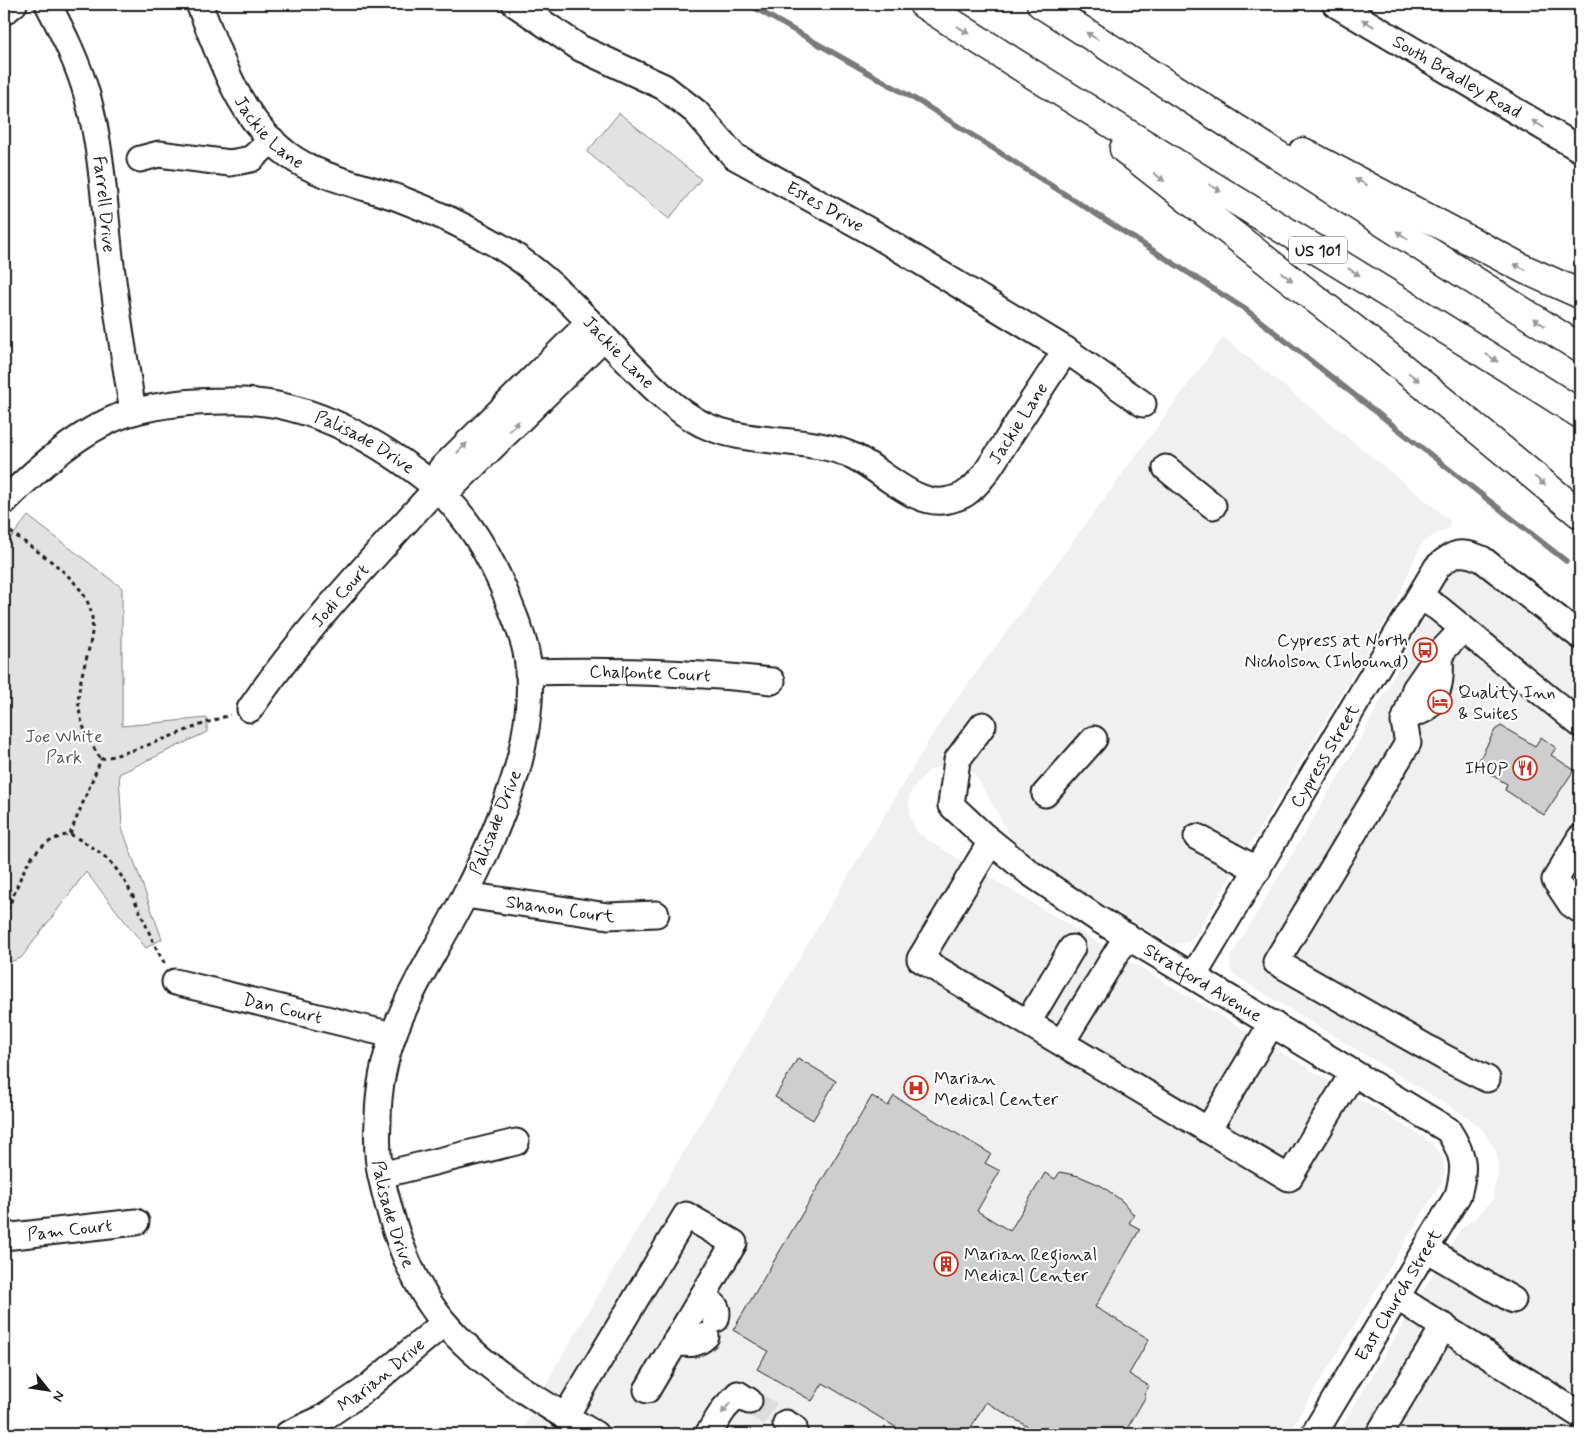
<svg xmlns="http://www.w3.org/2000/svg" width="1584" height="1438" font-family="Mynerve,sans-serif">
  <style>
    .built { fill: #f0f0f0 }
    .green { fill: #e2e2e2; stroke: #7f7f7f }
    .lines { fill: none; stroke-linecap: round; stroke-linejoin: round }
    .stream { stroke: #7a7a7a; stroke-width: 5.5 }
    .building { fill: #cecece; stroke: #1c1c1c }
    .minor-tunnel { stroke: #ddd; stroke-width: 25; stroke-dasharray: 25 12; stroke-linecap: butt }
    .minor-casing { stroke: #1c1c1c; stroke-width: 29 }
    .highway-casing { stroke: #1c1c1c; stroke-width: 31 }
    .path { stroke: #1c1c1c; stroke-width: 3; stroke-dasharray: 4 4; stroke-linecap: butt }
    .minor { stroke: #fff; stroke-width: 25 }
    .highway { stroke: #fff; stroke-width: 28 }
    .oneway { fill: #999 }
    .labels { text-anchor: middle; stroke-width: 4.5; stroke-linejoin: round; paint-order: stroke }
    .shield { fill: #fff; stroke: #606060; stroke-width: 1 }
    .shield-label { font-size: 16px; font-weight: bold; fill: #1c1c1c }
    .street-label { font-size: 18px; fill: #1c1c1c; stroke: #fff }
    .poi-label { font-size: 18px; fill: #1c1c1c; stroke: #fff; text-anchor: start }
    .park-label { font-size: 18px; fill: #575757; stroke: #fff }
  </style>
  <rect width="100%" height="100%" fill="#fff"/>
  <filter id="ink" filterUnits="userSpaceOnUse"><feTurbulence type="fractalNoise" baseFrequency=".02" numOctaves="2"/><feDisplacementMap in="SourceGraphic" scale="10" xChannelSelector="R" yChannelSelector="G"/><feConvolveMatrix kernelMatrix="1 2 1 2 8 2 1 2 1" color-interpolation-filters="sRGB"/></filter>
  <g filter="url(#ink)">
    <g class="built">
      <path d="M 1223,337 L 1450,520 L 1449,528 L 1424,541 L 1419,549 L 1394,607 L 1196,934 L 1188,942 L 1173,945 L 1037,865 L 1011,838 L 985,791 L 975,775 L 966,767 L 953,764 L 942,765 L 927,772 L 915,786 L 910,795 L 909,805 L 911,819 L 918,833 L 929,841 L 1428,1140 L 1443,1156 L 1445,1172 L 1441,1183 L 1288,1434 L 521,1434 L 554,1369 L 940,722 Z"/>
      <path d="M 1462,567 L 1478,574 L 1580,646 L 1580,1430 L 1578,1434 L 1337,1434 L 1461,1228 L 1476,1218 L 1494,1198 L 1493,1190 L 1498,1176 L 1498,1165 L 1496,1151 L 1481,1128 L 1469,1118 L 1234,975 L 1231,971 L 1230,958 L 1353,752 L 1449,573 Z"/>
    </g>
    <g class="green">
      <path d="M 619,113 L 701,179 L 669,219 L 587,152 Z"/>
      <path d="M 28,516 L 122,588 L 122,726 L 207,718 L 207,732 L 119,774 L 122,828 L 162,939 L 146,948 L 86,872 L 21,958 L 4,964 L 4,547 Z"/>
    </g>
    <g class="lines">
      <path class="stream" d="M 748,4 L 925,105 L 1245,309 L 1566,561"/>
    </g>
    <g class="building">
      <path d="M 1501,726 L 1535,746 L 1541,737 L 1556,748 L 1551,755 L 1574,770 L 1544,815 L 1505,790 L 1507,784 L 1476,766 L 1495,730 Z"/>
      <path d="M 798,1058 L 836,1081 L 813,1120 L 775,1097 Z"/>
      <path d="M 872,1096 L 888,1106 L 894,1096 L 991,1154 L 985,1163 L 1000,1171 L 977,1211 L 1010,1231 L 1045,1173 L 1055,1179 L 1060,1172 L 1079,1176 L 1102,1186 L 1122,1201 L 1134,1215 L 1129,1223 L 1140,1229 L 1095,1307 L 1149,1339 L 1129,1374 L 1149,1386 L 1144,1395 L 1146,1396 L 1124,1434 L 1040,1434 L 986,1402 L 967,1434 L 907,1434 L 823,1383 L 812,1401 L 757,1369 L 768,1351 L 733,1330 Z"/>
    </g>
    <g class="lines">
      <path class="minor-tunnel" d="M 749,1401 L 786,1423"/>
      <g class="minor-casing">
        <g id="minor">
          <path id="s1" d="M 48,4 C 63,33 78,63 87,95 C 102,148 104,203 110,257 C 116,309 125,360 133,412"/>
          <path id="s2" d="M 199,4 C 221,58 238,117 287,154 C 319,178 361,185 398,198 C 433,211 469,228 501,247 C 550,276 589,322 628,362 C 651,385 673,409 702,424 C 747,446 810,436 853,456 C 881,469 917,509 949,500 C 953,499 961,497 965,494 C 983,482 995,458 1007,440 C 1026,410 1046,380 1066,350"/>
          <path id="s3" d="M 515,4 L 580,48 L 664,87 L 696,112 L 734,156 L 875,234 L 1066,350 L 1143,404"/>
          <path id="s4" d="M 1335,4 L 1580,149"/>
          <path d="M 4,12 L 14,4"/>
          <path d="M 140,159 L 159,154 L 230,163 L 251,159 L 272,140"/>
          <path d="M 1166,468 L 1213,506"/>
          <path d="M 437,488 L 455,484 L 604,337"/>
          <path id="s5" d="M 4,502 C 36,469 87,424 133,412 C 162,404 197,401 227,401 C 300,398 367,434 423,477 C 461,506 487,549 505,592 C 512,612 522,631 526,652 C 534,690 527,733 517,770 C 504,813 486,854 465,895 C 426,972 378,1030 378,1121 C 377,1139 377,1158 381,1176 C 392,1226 410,1282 443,1321 C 483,1369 542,1403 595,1434"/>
          <path d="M 1420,597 L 1438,608 L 1580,724"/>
          <path d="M 1463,629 L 1440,653 L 1415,689 L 1404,722 L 1408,743 L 1276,962 L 1447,1059 L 1487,1079"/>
          <path id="s6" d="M 528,672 C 612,670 690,672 772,681"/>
          <path id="s7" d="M 250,709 C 305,629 372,559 437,488 L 441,469 L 589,323"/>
          <path d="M 1406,717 C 1411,714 1420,713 1425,709 C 1442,695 1441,672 1440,653"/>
          <path id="s8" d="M 983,725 L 957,760 L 951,805 L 983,835 L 1030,873 L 1098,919 L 1448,1130 C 1464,1155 1466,1166 1458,1195 L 1314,1434"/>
          <path d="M 1045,794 L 1094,739"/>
          <path d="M 1197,837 L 1258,870"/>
          <path d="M 1580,838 L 1555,880 L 1571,904 L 1580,910"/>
          <path d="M 991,842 L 920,959 L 1289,1178 L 1353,1073"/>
          <path id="s9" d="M 465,895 L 608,916 L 656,914"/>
          <path id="s10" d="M 1194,975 L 1437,567 C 1454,552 1461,550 1482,559 L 1580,636"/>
          <path id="s11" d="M 175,982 L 392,1035"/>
          <path d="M 1028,1022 L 1072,948"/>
          <path d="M 1062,1042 L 1127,936"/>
          <path d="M 1208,1130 L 1272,1023"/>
          <path d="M 381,1175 L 516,1142"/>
          <path id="s12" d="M 4,1237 L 136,1222"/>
          <path d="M 1426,1249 L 1513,1300"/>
          <path d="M 702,1297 C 712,1303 720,1306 716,1319"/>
          <path d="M 1397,1297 L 1580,1415"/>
          <path d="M 675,1342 C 688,1344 696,1346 706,1336"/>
          <path d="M 565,1417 L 686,1215 L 734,1243 L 647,1390"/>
          <path d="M 786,1423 L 794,1428 L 794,1434"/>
          <path id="s13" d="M 288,1434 L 323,1418 L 362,1392 L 444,1323"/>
          <path d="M 708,1434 L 724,1409 L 738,1394 L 749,1401"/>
          <path d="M 1379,1434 L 1444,1326"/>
        </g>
      </g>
      <g class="highway-casing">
        <g id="highway">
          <path d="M 923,4 C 1139,145 1363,275 1580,414"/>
          <path d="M 1041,4 L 1580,348"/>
          <path d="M 1124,149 L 1387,355 L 1580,514"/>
          <path d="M 1303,152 L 1524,269 L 1580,294"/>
        </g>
      </g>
      <g class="path">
        <path d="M 4,527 C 29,547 75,572 88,603 C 100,629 84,659 80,685 C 74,712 86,738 101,759"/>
        <path d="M 101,759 C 146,749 187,728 230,715"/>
        <path d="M 70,834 L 101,759"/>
        <path d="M 4,917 C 22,881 24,844 70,834 C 82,841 95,848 105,857 C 135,884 144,930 165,964"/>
      </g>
      <use href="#minor" class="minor"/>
      <use href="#highway" class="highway"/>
    </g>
    <defs><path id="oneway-solid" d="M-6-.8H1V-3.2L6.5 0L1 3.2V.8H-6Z" transform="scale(1.25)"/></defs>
    <g class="oneway">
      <use href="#oneway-solid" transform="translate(1368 23) rotate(-149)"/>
      <use href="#oneway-solid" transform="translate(963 30) rotate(33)"/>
      <use href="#oneway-solid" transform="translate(1092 36) rotate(-148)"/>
      <use href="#oneway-solid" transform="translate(1538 124) rotate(-149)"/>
      <use href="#oneway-solid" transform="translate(1159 177) rotate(38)"/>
      <use href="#oneway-solid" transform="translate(1361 182) rotate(-152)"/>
      <use href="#oneway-solid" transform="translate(1215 188) rotate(31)"/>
      <use href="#oneway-solid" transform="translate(1402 235) rotate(-147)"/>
      <use href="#oneway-solid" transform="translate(1520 267) rotate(-153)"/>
      <use href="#oneway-solid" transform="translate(1354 272) rotate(31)"/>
      <use href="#oneway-solid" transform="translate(1287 277) rotate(38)"/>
      <use href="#oneway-solid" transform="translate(1539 322) rotate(-147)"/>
      <use href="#oneway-solid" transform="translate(1492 358) rotate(33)"/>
      <use href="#oneway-solid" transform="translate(1414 377) rotate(39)"/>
      <use href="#oneway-solid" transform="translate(514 426) rotate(-45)"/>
      <use href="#oneway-solid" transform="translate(462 448) rotate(-45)"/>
      <use href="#oneway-solid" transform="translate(1540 481) rotate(39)"/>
      <use href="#oneway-solid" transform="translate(726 1408) rotate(128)"/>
    </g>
  </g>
  <defs>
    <g id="bus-ring" transform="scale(1.25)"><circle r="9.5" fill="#fff" stroke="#c8321e" stroke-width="1.5"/><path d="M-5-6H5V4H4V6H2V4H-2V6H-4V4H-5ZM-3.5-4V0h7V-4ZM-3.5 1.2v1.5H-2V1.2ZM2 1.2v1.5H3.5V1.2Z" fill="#c8321e"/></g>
    <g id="hotel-ring" transform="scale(1.25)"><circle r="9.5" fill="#fff" stroke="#c8321e" stroke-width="1.5"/><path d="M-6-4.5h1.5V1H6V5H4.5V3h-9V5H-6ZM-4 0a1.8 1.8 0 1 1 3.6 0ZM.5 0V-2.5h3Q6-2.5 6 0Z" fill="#c8321e"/></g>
    <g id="restaurant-ring" transform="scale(1.25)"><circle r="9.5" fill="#fff" stroke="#c8321e" stroke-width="1.5"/><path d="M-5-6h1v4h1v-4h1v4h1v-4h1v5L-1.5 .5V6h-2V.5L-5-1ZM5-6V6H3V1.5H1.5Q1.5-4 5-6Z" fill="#c8321e"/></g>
    <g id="hospital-ring" transform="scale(1.25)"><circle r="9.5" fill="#fff" stroke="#c8321e" stroke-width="1.5"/><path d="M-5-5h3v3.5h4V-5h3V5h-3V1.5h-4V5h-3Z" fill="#c8321e"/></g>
    <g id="building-ring" transform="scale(1.25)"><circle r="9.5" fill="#fff" stroke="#c8321e" stroke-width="1.5"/><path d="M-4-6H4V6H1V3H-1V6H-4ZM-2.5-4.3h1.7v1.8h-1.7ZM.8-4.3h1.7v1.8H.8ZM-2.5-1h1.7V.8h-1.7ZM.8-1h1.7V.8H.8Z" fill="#c8321e"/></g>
  </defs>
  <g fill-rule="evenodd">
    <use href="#bus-ring" x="1425" y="650"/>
    <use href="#hotel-ring" x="1440" y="702"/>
    <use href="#restaurant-ring" x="1525" y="768"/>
    <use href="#hospital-ring" x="916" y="1088"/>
    <use href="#building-ring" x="946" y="1264"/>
  </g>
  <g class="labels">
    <rect class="shield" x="1289" y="236.5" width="58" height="27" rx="4"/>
    <g class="shield-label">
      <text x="1318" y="256">US 101</text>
    </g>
    <g class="street-label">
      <text dy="6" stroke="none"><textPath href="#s4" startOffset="142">South Bradley Road</textPath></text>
      <text dy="6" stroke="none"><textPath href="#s2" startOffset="148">Jackie Lane</textPath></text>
      <text dy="6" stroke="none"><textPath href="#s1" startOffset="210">Farrell Drive</textPath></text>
      <text dy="6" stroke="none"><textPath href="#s3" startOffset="374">Estes Drive</textPath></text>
      <text dy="6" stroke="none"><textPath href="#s2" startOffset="569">Jackie Lane</textPath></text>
      <text dy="6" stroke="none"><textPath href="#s2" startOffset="1049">Jackie Lane</textPath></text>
      <text dy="6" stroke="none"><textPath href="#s5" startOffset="400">Palisade Drive</textPath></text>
      <text dy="6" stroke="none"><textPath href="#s7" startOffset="145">Jodi Court</textPath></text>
      <text dy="6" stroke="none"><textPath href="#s6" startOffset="122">Chalfonte Court</textPath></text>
      <text dy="6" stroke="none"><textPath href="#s10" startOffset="255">Cypress Street</textPath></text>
      <text transform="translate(495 822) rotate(-68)" y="6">Palisade Drive</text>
      <text dy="6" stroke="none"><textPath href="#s9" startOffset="96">Shanon Court</textPath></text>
      <text dy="6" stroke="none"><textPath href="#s8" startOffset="398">Stratford Avenue</textPath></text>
      <text dy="6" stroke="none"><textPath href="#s11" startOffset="111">Dan Court</textPath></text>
      <text dy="6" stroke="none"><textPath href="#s5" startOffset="1270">Palisade Drive</textPath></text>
      <text dy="6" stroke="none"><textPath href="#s12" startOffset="66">Pam Court</textPath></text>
      <text transform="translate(1398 1295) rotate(-59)" y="6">East Church Street</text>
      <text dy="6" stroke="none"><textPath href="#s13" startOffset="111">Marian Drive</textPath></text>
    </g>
    <g class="poi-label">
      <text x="1408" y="646" text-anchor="end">Cypress at North<tspan x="1408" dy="21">Nicholson (Inbound)</tspan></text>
      <text x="1458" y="698">Quality Inn<tspan x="1458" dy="21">&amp; Suites</tspan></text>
      <text x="1508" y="774" text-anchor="end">IHOP</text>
      <text x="934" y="1084">Marian<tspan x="934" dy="21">Medical Center</tspan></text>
      <text x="964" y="1260">Marian Regional<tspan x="964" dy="21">Medical Center</tspan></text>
    </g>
    <g class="park-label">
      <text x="64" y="742">Joe White<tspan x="64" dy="21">Park</tspan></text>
    </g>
  </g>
  <rect width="1584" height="1438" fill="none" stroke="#fff" stroke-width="20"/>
  <rect x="10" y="10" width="1564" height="1418" fill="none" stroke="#1c1c1c" stroke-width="2" filter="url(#ink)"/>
  <g transform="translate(48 1390) rotate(120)" stroke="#ffffff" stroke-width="4" paint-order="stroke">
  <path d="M0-4L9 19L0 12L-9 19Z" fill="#1c1c1c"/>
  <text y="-8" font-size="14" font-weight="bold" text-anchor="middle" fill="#1c1c1c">N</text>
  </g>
</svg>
